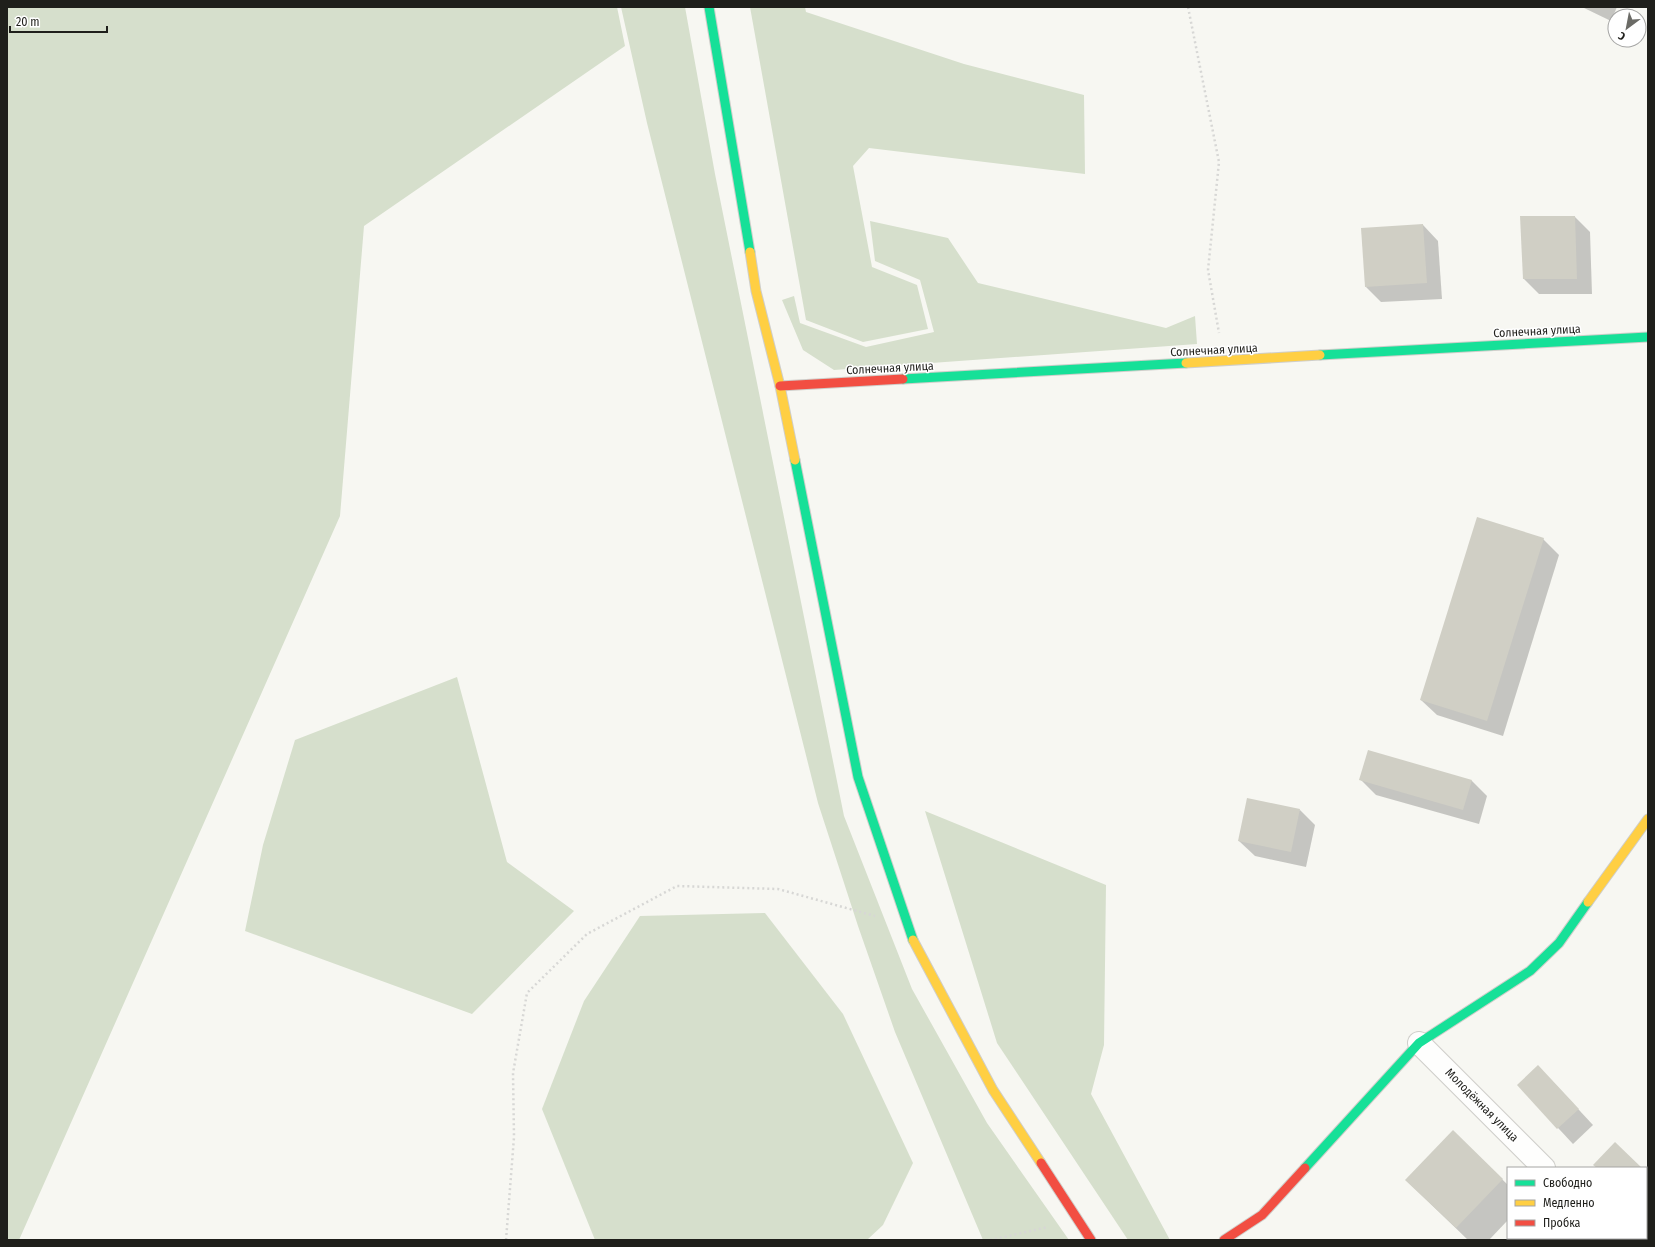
<svg xmlns="http://www.w3.org/2000/svg" width="1655" height="1247" font-family="'Fira Sans Condensed',sans-serif">
  <style>
    .green { fill: #d6dfcc }
    .shadow { fill: #0003 }
    .building { fill: #d0cfc5 }
    .lines { fill: none; stroke-linecap: round; stroke-linejoin: round }
    .street-casing { stroke: #cfceca; stroke-width: 24 }
    .fast-casing { stroke: #cfceca; stroke-width: 11 }
    .slow-casing { stroke: #cfceca; stroke-width: 11 }
    .jam-casing { stroke: #cfceca; stroke-width: 11 }
    .path { stroke: #d7d7d5; stroke-width: 2.5; stroke-dasharray: 2 3; stroke-linecap: butt }
    .street { stroke: #fefefd; stroke-width: 22 }
    .fast { stroke: #16e098; stroke-width: 9 }
    .slow { stroke: #ffcf43; stroke-width: 9 }
    .jam { stroke: #f24e42; stroke-width: 9 }
    .labels { text-anchor: middle; stroke-width: 3; stroke-linejoin: round; paint-order: stroke }
    .street-label { font-size: 12px; fill: #1f1f1b; stroke: #fff }
  </style>
  <rect width="100%" height="100%" fill="#f7f7f2"/>
  <g class="green">
    <path d="M 7,7 L 617,7 L 625,46 L 364,226 L 340,516 L 19,1240 L 7,1240 Z"/>
    <path d="M 621,7 L 685,7 L 715,174 L 844,816 L 912,989 L 987,1123 L 1069,1240 L 983,1240 L 895,1032 L 858,926 L 818,803 L 647,123 Z"/>
    <path d="M 750,7 L 805,7 L 806,12 L 964,64 L 1084,95 L 1085,174 L 869,148 L 853,166 L 872,267 L 917,285 L 928,329 L 863,342 L 806,320 Z"/>
    <path d="M 870,221 L 948,238 L 978,283 L 1166,328 L 1195,316 L 1197,344 L 834,370 L 803,350 L 782,300 L 794,296 L 800,323 L 866,347 L 934,332 L 920,280 L 875,261 Z"/>
    <path d="M 457,677 L 507,862 L 574,911 L 472,1014 L 245,931 L 263,845 L 295,740 Z"/>
    <path d="M 925,811 L 1106,885 L 1104,1045 L 1091,1094 L 1170,1240 L 1128,1240 L 997,1043 Z"/>
    <path d="M 765,913 L 843,1014 L 913,1163 L 883,1225 L 867,1240 L 595,1240 L 542,1109 L 584,1001 L 640,916 Z"/>
  </g>
  <g class="shadow">
    <path d="M 1582,7 L 1617,7 L 1611,21 Z"/>
    <path d="M 1575,217 L 1590,232 L 1592,294 L 1539,294 L 1524,279 Z"/>
    <path d="M 1423,225 L 1438,241 L 1442,299 L 1381,302 L 1366,287 Z"/>
    <path d="M 1543,539 L 1559,555 L 1503,736 L 1437,715 L 1421,700 Z"/>
    <path d="M 1360,779 L 1472,781 L 1487,796 L 1479,824 L 1376,795 Z"/>
    <path d="M 1300,810 L 1315,825 L 1306,867 L 1255,856 L 1239,841 Z"/>
    <path d="M 1553,1082 L 1593,1125 L 1573,1144 L 1518,1085 Z"/>
    <path d="M 1453,1132 L 1508,1185 L 1508,1220 L 1489,1240 L 1468,1240 L 1406,1180 Z"/>
    <path d="M 1646,1173 L 1648,1175 L 1648,1216 L 1646,1214 Z"/>
  </g>
  <g class="building">
    <path d="M 1520,216 L 1575,216 L 1577,279 L 1523,279 Z"/>
    <path d="M 1423,224 L 1427,283 L 1365,287 L 1361,228 Z"/>
    <path d="M 1477,517 L 1544,538 L 1487,721 L 1420,700 Z"/>
    <path d="M 1368,750 L 1472,780 L 1463,810 L 1359,780 Z"/>
    <path d="M 1247,798 L 1300,809 L 1291,852 L 1238,841 Z"/>
    <path d="M 1538,1065 L 1579,1109 L 1557,1129 L 1517,1085 Z"/>
    <path d="M 1453,1130 L 1503,1179 L 1456,1228 L 1405,1180 Z"/>
    <path d="M 1615,1142 L 1642,1168 L 1597,1168 L 1593,1165 Z"/>
    <path d="M 1646,1172 L 1648,1174 L 1648,1208 L 1646,1210 Z"/>
    <path d="M 1511,1238 L 1548,1238 L 1550,1240 L 1509,1240 Z"/>
  </g>
  <g class="lines">
    <g class="street-casing">
      <g id="street">
        <path d="M 1419,1043 L 1544,1168"/>
        <path d="M 1614,1238 L 1616,1240"/>
      </g>
    </g>
    <g class="fast-casing">
      <g id="fast">
        <path d="M 709,7 L 750,252"/>
        <path d="M 1320,355 L 1648,337"/>
        <path d="M 903,379 L 1186,363"/>
        <path d="M 795,460 L 858,777 L 913,940"/>
        <path d="M 1305,1168 L 1419,1043 L 1530,971 L 1559,943 L 1588,902"/>
      </g>
    </g>
    <g class="slow-casing">
      <g id="slow">
        <path d="M 750,252 L 756,291 L 780,386 L 795,460"/>
        <path d="M 1186,363 L 1320,355"/>
        <path d="M 1588,902 L 1648,819"/>
        <path d="M 913,940 L 993,1090 L 1041,1163"/>
      </g>
    </g>
    <g class="jam-casing">
      <g id="jam">
        <path d="M 780,386 L 903,379"/>
        <path d="M 1041,1163 L 1091,1240"/>
        <path d="M 1224,1240 L 1262,1215 L 1305,1168"/>
      </g>
    </g>
    <g class="path">
      <path d="M 1188,7 L 1219,162 L 1208,270 L 1219,333"/>
      <path d="M 506,1240 L 514,1137 L 513,1073 L 527,993 L 587,934 L 677,886 L 778,889 L 875,916"/>
      <path d="M 990,1240 L 1048,1227"/>
    </g>
    <use href="#street" class="street"/>
    <use href="#fast" class="fast"/>
    <use href="#slow" class="slow"/>
    <use href="#jam" class="jam"/>
  </g>
  <g class="labels">
    <g class="street-label">
      <text transform="translate(1537 331) rotate(-3)" y="4">Солнечная улица</text>
      <text transform="translate(1214 350) rotate(-3)" y="4">Солнечная улица</text>
      <text transform="translate(890 368) rotate(-3)" y="4">Солнечная улица</text>
      <text transform="translate(1482 1105) rotate(45)" y="4">Молодёжная улица</text>
    </g>
  </g>
  <rect width="1655" height="1247" fill="none" stroke="#1f1f1b" stroke-width="16"/>
  <rect x="1507" y="1167" width="140" height="72" fill="#ffffff" stroke="#a5a5a4"/>
  <rect x="1515" y="1180" width="20" height="6" fill="#16e098" stroke="#a5a5a4"/>
  <text x="1543" y="1187" font-size="12" fill="#1f1f1b">Свободно</text>
  <rect x="1515" y="1200" width="20" height="6" fill="#ffcf43" stroke="#a5a5a4"/>
  <text x="1543" y="1207" font-size="12" fill="#1f1f1b">Медленно</text>
  <rect x="1515" y="1220" width="20" height="6" fill="#f24e42" stroke="#a5a5a4"/>
  <text x="1543" y="1227" font-size="12" fill="#1f1f1b">Пробка</text>
  <g transform="translate(1627 28) rotate(212)"><circle r="19" fill="#ffffff" stroke="#a5a5a4"/>
  <path d="M0-3L7 15L0 10L-7 15Z" fill="#6b6b66"/>
  <text y="-6" font-size="11" font-weight="bold" text-anchor="middle" fill="#1f1f1b">С</text>
  </g>
  <path d="M10 26v6h97v-6" fill="none" stroke="#1f1f1b" stroke-width="2"/>
  <text x="16" y="26" font-size="12" fill="#1f1f1b" stroke="#ffffff" stroke-width="3" paint-order="stroke">20 m</text>
</svg>
